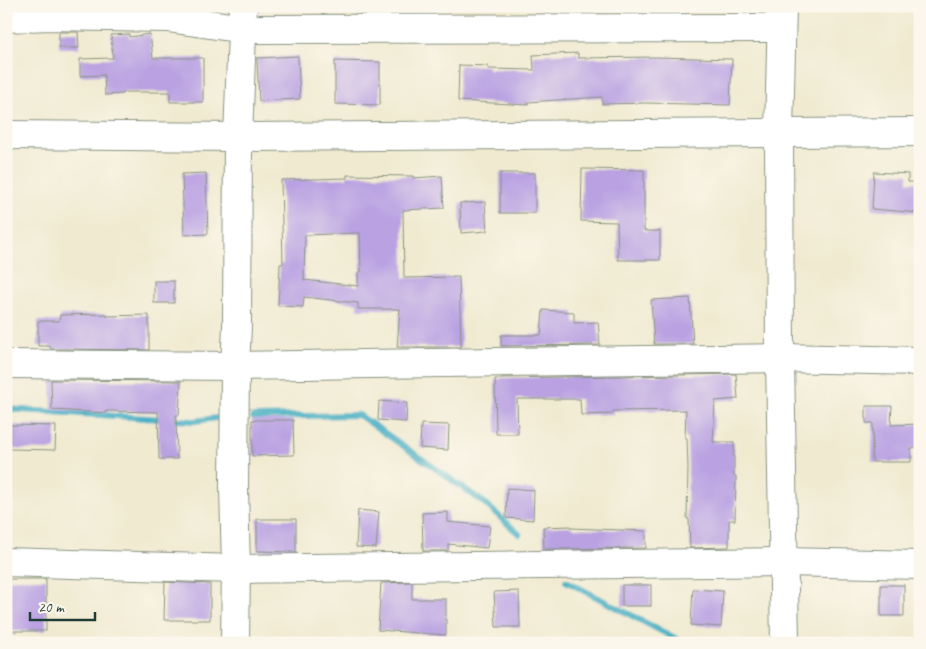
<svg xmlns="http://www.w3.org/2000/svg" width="926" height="649" font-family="Caveat,sans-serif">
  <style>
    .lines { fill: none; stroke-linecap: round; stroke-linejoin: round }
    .stream { stroke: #43adc3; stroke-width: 6 }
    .building { fill: #b9a1e2; fill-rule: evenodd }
    .minor-casing { stroke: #889482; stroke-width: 30 }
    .minor { stroke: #fff; stroke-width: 28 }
  </style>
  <rect width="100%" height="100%" fill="#fbf7ec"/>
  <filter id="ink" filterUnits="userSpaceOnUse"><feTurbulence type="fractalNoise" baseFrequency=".02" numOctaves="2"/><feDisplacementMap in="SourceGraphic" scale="10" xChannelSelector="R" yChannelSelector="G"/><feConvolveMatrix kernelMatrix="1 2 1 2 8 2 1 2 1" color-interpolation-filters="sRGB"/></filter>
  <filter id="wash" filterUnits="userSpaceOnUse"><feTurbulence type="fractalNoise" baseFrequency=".0096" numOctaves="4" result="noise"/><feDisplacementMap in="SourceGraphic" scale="20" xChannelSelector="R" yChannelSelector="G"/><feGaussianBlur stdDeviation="1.12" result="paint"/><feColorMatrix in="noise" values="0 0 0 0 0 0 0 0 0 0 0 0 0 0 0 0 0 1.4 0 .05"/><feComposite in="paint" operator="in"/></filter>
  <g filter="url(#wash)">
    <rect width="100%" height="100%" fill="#f0ead0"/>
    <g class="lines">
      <g class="stream">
        <path d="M 6,409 L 194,421 L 217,418"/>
        <path d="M 253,417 L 359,415 L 482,501 L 519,534"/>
        <path d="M 566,581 L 684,643"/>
      </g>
    </g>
    <g id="blocks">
      <g class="building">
        <path d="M 59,32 L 78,32 L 79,48 L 59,48 Z"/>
        <path d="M 129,34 L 129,37 L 150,34 L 153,58 L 203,58 L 203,102 L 170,102 L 170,92 L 123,92 L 123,94 L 105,95 L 104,75 L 80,76 L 80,59 L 113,58 L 111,35 Z"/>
        <path d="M 578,53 L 578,58 L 654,57 L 732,59 L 730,105 L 646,103 L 602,104 L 602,97 L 528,102 L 528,105 L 458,101 L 459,65 L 488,66 L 488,69 L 534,70 L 533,55 Z"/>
        <path d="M 298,56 L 300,99 L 259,101 L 257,58 Z"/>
        <path d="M 335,61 L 380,62 L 380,105 L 335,104 Z"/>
        <path d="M 582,169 L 644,170 L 644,231 L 660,231 L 660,260 L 618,260 L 617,222 L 581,221 Z"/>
        <path d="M 874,172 L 908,174 L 908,182 L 920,182 L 920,213 L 872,209 Z"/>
        <path d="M 206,173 L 208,234 L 184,235 L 182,174 Z"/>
        <rect x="500" y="173" width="35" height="40"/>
        <path d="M 347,175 L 413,176 L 413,178 L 442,176 L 444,208 L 403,210 L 404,278 L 459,277 L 461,347 L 397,347 L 400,309 L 358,309 L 358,303 L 304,297 L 303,307 L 278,306 L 280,264 L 283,264 L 281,180 L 347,178 ZM 360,233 L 361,272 L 358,272 L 358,286 L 304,280 L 305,235 Z"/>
        <path d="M 485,202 L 487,231 L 461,233 L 460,203 Z"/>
        <rect x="154" y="281" width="20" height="22"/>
        <path d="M 690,298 L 693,344 L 654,344 L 651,300 Z"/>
        <path d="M 543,310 L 574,312 L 574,323 L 598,322 L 600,345 L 501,346 L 501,335 L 541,335 Z"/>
        <path d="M 106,314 L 106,316 L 149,315 L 149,350 L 51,349 L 50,346 L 38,346 L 38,321 L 59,321 L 60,315 Z"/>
        <path d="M 736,374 L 738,399 L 715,401 L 713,442 L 734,442 L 734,476 L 736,476 L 735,520 L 729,520 L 729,547 L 690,548 L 689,519 L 687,519 L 688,467 L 687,438 L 685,438 L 686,410 L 613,411 L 613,414 L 581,415 L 580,399 L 517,399 L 518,434 L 496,434 L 495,379 L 501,379 L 501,378 Z"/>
        <path d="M 51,380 L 181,381 L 179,415 L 176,415 L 177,459 L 159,459 L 158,412 L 106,411 L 106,413 L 52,410 Z"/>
        <path d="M 379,401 L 407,403 L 406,422 L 378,420 Z"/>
        <path d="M 866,406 L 892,406 L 891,425 L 920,424 L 920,448 L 911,448 L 911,462 L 872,462 L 873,423 L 866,423 Z"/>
        <path d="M 252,420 L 293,420 L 294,455 L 252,456 Z"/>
        <path d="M 421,424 L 449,425 L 448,450 L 420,448 Z"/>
        <path d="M 11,425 L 56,426 L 55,450 L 10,449 Z"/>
        <path d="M 507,488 L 534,490 L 533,520 L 506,518 Z"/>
        <path d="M 358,510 L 379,512 L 376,548 L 356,547 Z"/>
        <path d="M 448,512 L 448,522 L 490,526 L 487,548 L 448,544 L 448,551 L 423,551 L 422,513 Z"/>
        <path d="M 257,519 L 296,519 L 296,552 L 257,551 Z"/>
        <path d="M 571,526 L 571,528 L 646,531 L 646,548 L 544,549 L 543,527 Z"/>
        <rect x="9" y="579" width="37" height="52"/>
        <path d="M 165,582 L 210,584 L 210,620 L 164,620 Z"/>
        <path d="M 412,582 L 412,599 L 446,599 L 446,635 L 378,630 L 381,583 Z"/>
        <rect x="622" y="585" width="29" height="21"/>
        <rect x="881" y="585" width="23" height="31"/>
        <path d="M 693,589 L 723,591 L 721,627 L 691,625 Z"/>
        <path d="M 519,591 L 520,627 L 496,627 L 494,592 Z"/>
      </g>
    </g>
  </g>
  <g filter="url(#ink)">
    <use href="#blocks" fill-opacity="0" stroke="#889482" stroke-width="1"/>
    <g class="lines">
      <g class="minor-casing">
        <g id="minor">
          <path d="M 782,6 L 779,133 L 780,358 L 785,643"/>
          <path d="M 6,18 L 48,16 L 168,18 L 244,29 L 781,28"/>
          <path d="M 6,135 L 238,137 L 920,132"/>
          <path d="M 6,364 L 235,366 L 780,358 L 920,361"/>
          <path d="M 6,562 L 236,569 L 784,562 L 920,565"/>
          <path d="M 235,643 L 236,569 L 234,487 L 235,366 L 237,326 L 238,137 L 243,6"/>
        </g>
      </g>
      <use href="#minor" class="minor"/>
    </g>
  </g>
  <rect width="926" height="649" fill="none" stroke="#fbf7ec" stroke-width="25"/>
  <path d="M30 612v8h65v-8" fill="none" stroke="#1f3d34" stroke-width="2.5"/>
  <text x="38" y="612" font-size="15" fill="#1f3d34" stroke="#fbf7ec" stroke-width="4" paint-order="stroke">20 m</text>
</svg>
